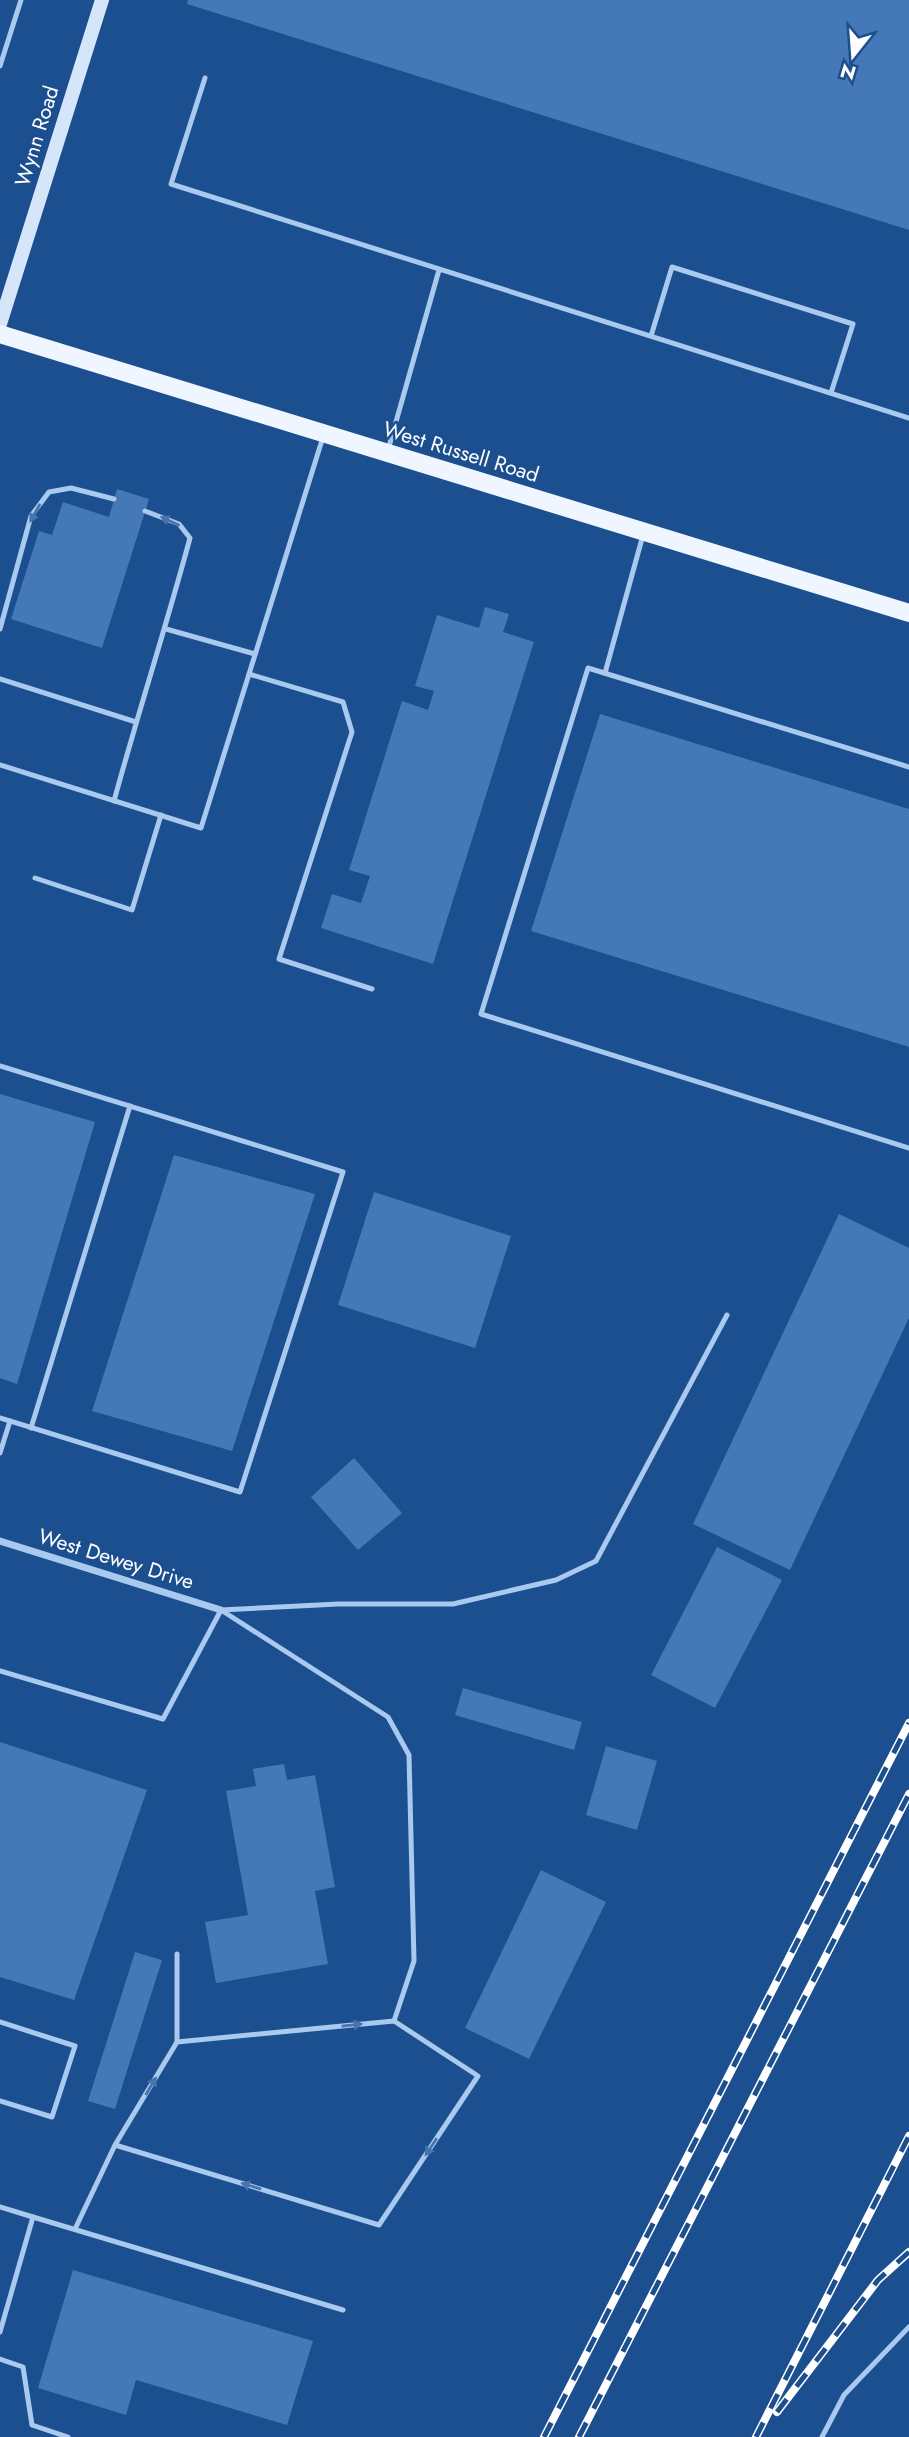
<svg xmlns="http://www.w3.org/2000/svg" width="909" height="2437" font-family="Jost,sans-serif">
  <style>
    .building { fill: #4478b7 }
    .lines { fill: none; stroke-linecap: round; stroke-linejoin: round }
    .lane { stroke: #a9c9ee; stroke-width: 5 }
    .street { stroke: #a9c9ee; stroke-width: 7 }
    .secondary { stroke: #d6e6fa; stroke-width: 14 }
    .primary { stroke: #f0f6ff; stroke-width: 18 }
    .rail-casing { stroke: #fff; stroke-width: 8 }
    .rail { stroke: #1b4f8f; stroke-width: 5; stroke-dasharray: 16; stroke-linecap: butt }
    .oneway { fill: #4674ac }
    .labels { text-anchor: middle; stroke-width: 5; stroke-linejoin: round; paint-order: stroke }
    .street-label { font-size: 21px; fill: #fff; stroke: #1b4f8f }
  </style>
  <rect width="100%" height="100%" fill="#1b4f8f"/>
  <g class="building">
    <path d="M 188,0 L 909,0 L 909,230 L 187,4 Z"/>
    <path d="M 117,489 L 149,499 L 102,648 L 11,619 L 39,531 L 52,535 L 63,502 L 109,517 Z"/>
    <path d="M 485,607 L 509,614 L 503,632 L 534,642 L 433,964 L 321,928 L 332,894 L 361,903 L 370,876 L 349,870 L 402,701 L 428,710 L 434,691 L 415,686 L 437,615 L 479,628 Z"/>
    <path d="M 600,714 L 909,809 L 909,1047 L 531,931 Z"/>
    <path d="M 0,1094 L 95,1122 L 17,1384 L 0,1378 Z"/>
    <path d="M 174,1155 L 315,1194 L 232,1451 L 92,1411 Z"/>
    <path d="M 374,1192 L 511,1236 L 475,1348 L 338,1305 Z"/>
    <path d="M 839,1214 L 909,1248 L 909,1318 L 790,1570 L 693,1524 Z"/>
    <path d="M 354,1458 L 402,1513 L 358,1550 L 311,1497 Z"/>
    <path d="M 717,1547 L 782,1580 L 715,1708 L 651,1675 Z"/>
    <path d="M 463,1688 L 582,1722 L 574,1750 L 455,1715 Z"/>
    <path d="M 0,1742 L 147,1790 L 74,2000 L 0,1977 Z"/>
    <path d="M 606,1746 L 657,1761 L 637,1830 L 586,1815 Z"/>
    <path d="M 284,1764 L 287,1780 L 315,1775 L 335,1887 L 315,1891 L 328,1964 L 216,1983 L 205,1922 L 248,1915 L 226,1791 L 256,1786 L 253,1769 Z"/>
    <path d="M 541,1870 L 606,1902 L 529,2059 L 465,2028 Z"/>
    <path d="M 135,1952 L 162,1960 L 115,2109 L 88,2101 Z"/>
    <path d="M 73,2270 L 313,2341 L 287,2425 L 136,2380 L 126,2415 L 38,2388 Z"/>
  </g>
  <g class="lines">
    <g class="lane">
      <path d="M 0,66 L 21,0"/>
      <path d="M 205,78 L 171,184 L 909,418"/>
      <path d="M 651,336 L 672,267 L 853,324 L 831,393"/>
      <path d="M 388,450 L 439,270"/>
      <path d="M 0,629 L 31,516 L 49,492 L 71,488 L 114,499"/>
      <path d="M 166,629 L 255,654"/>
      <path d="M 605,673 L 643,535"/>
      <path d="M 249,674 L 343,702 L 352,732 L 279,959 L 372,989"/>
      <path d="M 0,679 L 136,722"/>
      <path d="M 0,765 L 201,828 L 323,437"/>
      <path d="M 909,767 L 588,668 L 481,1014 L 909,1148"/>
      <path d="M 114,801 C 138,713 166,627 190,538 L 179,524 L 145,511"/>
      <path d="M 35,878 L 132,910 L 161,815"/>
      <path d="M 0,1066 L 343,1172 L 240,1492 L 0,1418"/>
      <path d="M 31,1428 L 130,1106"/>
      <path d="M 0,1453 L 10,1421"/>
      <path d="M 221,1610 L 338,1604 L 453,1604 L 556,1580 L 596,1561 L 727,1315"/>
      <path d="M 221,1610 L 388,1717 L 409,1755 L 414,1961 L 394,2021"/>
      <path d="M 0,1671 L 163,1719 L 221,1610"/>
      <path d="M 177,1954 L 177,2042"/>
      <path d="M 0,2022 L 75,2046 L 52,2117 L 0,2101"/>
      <path d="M 0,2207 L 33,2217"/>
      <path d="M 75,2229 L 115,2145 L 177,2042 L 394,2021 L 478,2076 L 379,2225 L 115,2145"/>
      <path d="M 0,2332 L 33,2217 L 343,2310"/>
      <path d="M 0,2359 L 23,2367 L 32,2425 L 68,2437"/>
      <path d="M 822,2437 L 844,2395 L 909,2327"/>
    </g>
    <path class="street" d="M 0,1541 L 221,1610"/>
    <path class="secondary" d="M 0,324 L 102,0"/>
    <path class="primary" d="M 0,334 L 909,613"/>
    <g class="rail-casing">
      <g id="rail">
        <path d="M 777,2412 L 878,2280 L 909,2252"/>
        <path d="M 544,2437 L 909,1723"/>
        <path d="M 579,2437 L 909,1794"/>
        <path d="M 756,2437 L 909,2136"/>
      </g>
    </g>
    <use href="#rail" class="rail"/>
  </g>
  <defs><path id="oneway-solid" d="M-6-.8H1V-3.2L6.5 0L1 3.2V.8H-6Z" transform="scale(1.75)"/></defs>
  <g class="oneway">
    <use href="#oneway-solid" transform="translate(35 513) rotate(119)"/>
    <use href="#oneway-solid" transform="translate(170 521) rotate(-155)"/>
    <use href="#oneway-solid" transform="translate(352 2025) rotate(-6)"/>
    <use href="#oneway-solid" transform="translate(151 2086) rotate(-59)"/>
    <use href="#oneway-solid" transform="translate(431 2147) rotate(124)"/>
    <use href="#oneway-solid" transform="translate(251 2186) rotate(-163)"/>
  </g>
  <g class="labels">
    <g class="street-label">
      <text transform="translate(37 136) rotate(-73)" y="7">Wynn Road</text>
      <text transform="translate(461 452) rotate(17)" y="7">West Russell Road</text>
      <text transform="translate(116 1559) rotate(17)" y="7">West Dewey Drive</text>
    </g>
  </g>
  <g transform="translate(853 56) rotate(197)" stroke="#1b4f8f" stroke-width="5" paint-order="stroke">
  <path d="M0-5L12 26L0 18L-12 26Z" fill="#ffffff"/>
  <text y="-10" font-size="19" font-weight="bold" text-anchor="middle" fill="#ffffff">N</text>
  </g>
</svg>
